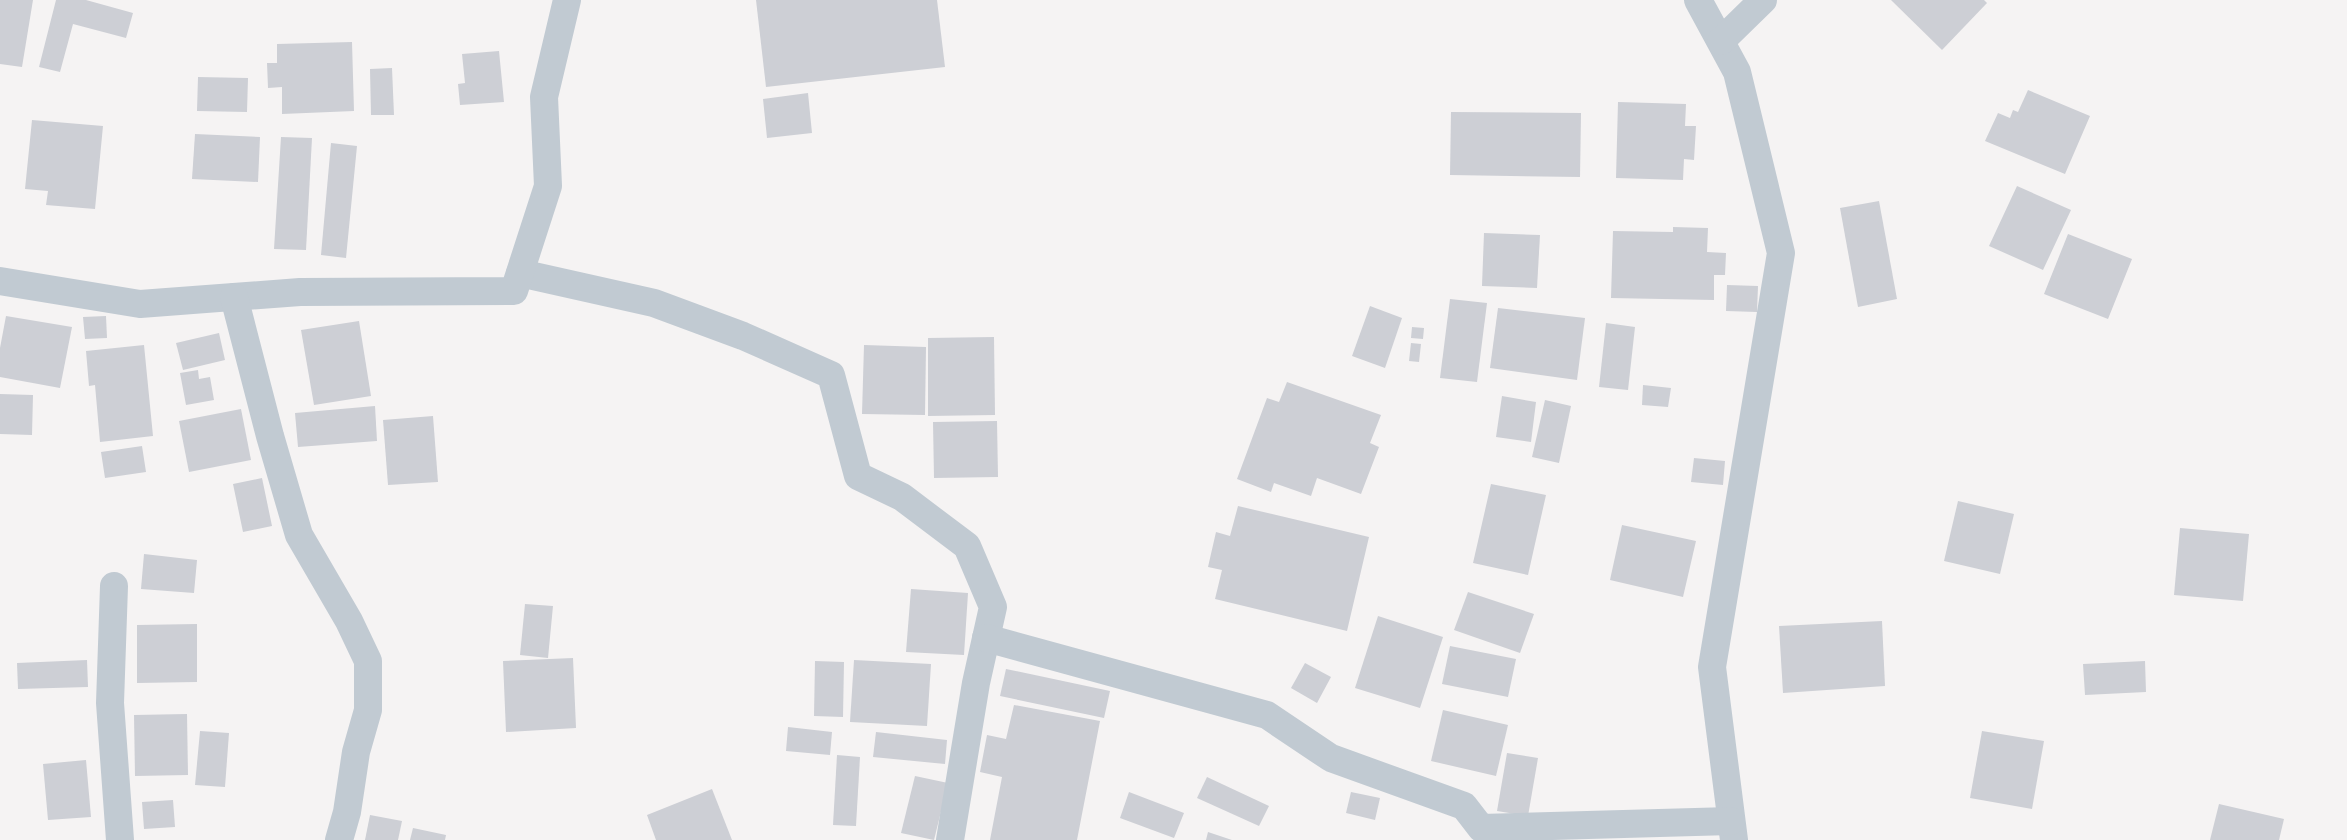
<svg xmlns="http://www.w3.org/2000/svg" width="2347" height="840" font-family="'IBM Plex Sans',sans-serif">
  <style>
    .building { fill: #cdcfd5 }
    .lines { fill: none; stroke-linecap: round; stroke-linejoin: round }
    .street { stroke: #c1cad2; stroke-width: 28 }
  </style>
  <rect width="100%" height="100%" fill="#f5f3f3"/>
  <g class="building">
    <path d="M 0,0 L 33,0 L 22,67 L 0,64 Z"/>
    <path d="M 56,0 L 86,0 L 133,13 L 126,38 L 73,24 L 60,72 L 39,67 Z"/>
    <path d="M 756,0 L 937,0 L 945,67 L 766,87 Z"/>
    <path d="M 1891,0 L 1984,0 L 1987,3 L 1942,50 Z"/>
    <path d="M 352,42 L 354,111 L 282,114 L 282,87 L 268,88 L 267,63 L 277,63 L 277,44 Z"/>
    <path d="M 499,51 L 504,102 L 460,105 L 458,84 L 465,83 L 462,54 Z"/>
    <path d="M 392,68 L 394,115 L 371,115 L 370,69 Z"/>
    <path d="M 198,77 L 248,78 L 247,112 L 197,111 Z"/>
    <path d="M 2028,90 L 2090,116 L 2065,174 L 1985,141 L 1998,113 L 2010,118 L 2013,110 L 2018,112 Z"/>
    <path d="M 808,93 L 812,133 L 767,138 L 763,99 Z"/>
    <path d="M 1618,102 L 1686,104 L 1685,126 L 1696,126 L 1694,160 L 1684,159 L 1683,180 L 1616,178 Z"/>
    <path d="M 1451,112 L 1581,113 L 1580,177 L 1450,175 Z"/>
    <path d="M 32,120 L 103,126 L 95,209 L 46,205 L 48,191 L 25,189 Z"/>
    <path d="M 195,134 L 260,137 L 258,182 L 192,179 Z"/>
    <path d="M 281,137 L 312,138 L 306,250 L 274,249 Z"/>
    <path d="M 331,143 L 357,146 L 346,258 L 321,255 Z"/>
    <path d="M 2017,186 L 2071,210 L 2043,270 L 1989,246 Z"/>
    <path d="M 1879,201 L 1897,299 L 1858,307 L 1840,208 Z"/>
    <path d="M 1673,227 L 1708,228 L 1707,252 L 1726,253 L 1725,275 L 1714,275 L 1714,300 L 1611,298 L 1613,231 L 1673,232 Z"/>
    <path d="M 1484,233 L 1540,235 L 1537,288 L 1482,286 Z"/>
    <path d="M 2068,234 L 2132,259 L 2108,319 L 2044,294 Z"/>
    <path d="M 1727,285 L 1758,286 L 1757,312 L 1726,311 Z"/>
    <path d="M 1450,299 L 1487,303 L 1477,382 L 1440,378 Z"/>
    <path d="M 1370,306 L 1402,318 L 1385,368 L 1352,356 Z"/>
    <path d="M 1498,308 L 1585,318 L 1577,380 L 1490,368 Z"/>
    <path d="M 6,316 L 72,327 L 60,388 L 0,377 L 0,348 Z"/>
    <path d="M 106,316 L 107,338 L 85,339 L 83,317 Z"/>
    <path d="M 359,321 L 371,396 L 314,405 L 301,330 Z"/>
    <path d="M 1606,323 L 1635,327 L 1628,390 L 1599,387 Z"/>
    <path d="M 1412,327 L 1424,328 L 1423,339 L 1411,338 Z"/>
    <path d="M 219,333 L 225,360 L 183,370 L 176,343 Z"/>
    <path d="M 994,337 L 995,415 L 928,416 L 928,338 Z"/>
    <path d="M 1411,343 L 1421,344 L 1419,362 L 1409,361 Z"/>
    <path d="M 144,345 L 153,436 L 100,442 L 95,385 L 89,386 L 86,351 Z"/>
    <path d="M 864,345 L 926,347 L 925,415 L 862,414 Z"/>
    <path d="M 198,370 L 199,379 L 210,377 L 214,400 L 186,405 L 180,373 Z"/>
    <path d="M 1287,382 L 1381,415 L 1370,443 L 1379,447 L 1361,494 L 1317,478 L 1311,496 L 1274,483 L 1271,492 L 1237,479 L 1267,398 L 1279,402 Z"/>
    <path d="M 1643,385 L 1671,388 L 1668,407 L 1642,405 Z"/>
    <path d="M 0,394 L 33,395 L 32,435 L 0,434 Z"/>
    <path d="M 1502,396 L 1536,402 L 1531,442 L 1496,437 Z"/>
    <path d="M 1545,400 L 1571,406 L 1559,463 L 1532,457 Z"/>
    <path d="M 375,406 L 377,441 L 298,447 L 295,413 Z"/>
    <path d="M 241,409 L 251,460 L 189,472 L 179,421 Z"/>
    <path d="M 433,416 L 438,482 L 388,485 L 383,420 Z"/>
    <path d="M 997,421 L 998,477 L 934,478 L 933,422 Z"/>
    <path d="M 142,446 L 146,472 L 105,478 L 101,452 Z"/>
    <path d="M 1694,458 L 1725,461 L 1723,485 L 1691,482 Z"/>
    <path d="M 262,478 L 272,526 L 243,532 L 233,484 Z"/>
    <path d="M 1491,484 L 1546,495 L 1528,575 L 1473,563 Z"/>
    <path d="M 1958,501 L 2014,514 L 2000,574 L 1944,561 Z"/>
    <path d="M 1238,506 L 1369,537 L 1347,631 L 1215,599 L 1222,570 L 1208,567 L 1216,532 L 1230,536 Z"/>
    <path d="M 1622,525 L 1696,541 L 1683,597 L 1610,580 Z"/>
    <path d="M 2180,528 L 2249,534 L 2243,601 L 2174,595 Z"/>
    <path d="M 144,554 L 197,560 L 194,593 L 141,589 Z"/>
    <path d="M 911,589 L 968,593 L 964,655 L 906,652 Z"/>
    <path d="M 1468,592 L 1534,614 L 1520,653 L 1454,630 Z"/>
    <path d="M 525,604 L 553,606 L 548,658 L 520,655 Z"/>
    <path d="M 1378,616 L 1443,637 L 1420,708 L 1355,688 Z"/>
    <path d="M 1882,621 L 1885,686 L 1783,693 L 1779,626 Z"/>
    <path d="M 197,624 L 197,682 L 137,683 L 137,625 Z"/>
    <path d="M 1450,646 L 1516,659 L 1508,697 L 1442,684 Z"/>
    <path d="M 573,658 L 576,728 L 506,732 L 503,661 Z"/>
    <path d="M 87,660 L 88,687 L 18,689 L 17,663 Z"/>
    <path d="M 854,660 L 931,664 L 927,726 L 850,722 Z"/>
    <path d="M 815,661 L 844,662 L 843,717 L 814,716 Z"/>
    <path d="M 2145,661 L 2146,692 L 2085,695 L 2083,664 Z"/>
    <path d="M 1305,663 L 1331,677 L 1317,703 L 1291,688 Z"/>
    <path d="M 1006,669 L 1110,691 L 1104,718 L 1000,696 Z"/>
    <path d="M 1014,705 L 1100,721 L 1077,840 L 990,840 L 1002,777 L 980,772 L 987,735 L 1006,739 Z"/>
    <path d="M 1443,710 L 1508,725 L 1496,776 L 1431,761 Z"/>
    <path d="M 187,714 L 188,775 L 135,776 L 134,715 Z"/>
    <path d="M 788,727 L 832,732 L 830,755 L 786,751 Z"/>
    <path d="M 200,731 L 229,733 L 225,787 L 195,785 Z"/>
    <path d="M 1982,731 L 2044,741 L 2032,809 L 1970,798 Z"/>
    <path d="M 876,732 L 947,740 L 945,764 L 873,757 Z"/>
    <path d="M 1507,753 L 1538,758 L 1528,816 L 1497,811 Z"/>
    <path d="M 837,755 L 860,757 L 856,826 L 833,825 Z"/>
    <path d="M 86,760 L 91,817 L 48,820 L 43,764 Z"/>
    <path d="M 915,776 L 948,783 L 934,840 L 901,833 Z"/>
    <path d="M 1207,777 L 1269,806 L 1259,826 L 1197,798 Z"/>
    <path d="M 712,789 L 732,840 L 656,840 L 647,815 Z"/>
    <path d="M 1129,792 L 1184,813 L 1174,838 L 1120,818 Z"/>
    <path d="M 1351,792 L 1380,798 L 1375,820 L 1346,813 Z"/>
    <path d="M 173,800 L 175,827 L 144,829 L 142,802 Z"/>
    <path d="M 2219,804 L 2284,819 L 2279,840 L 2210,840 Z"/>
    <path d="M 370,815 L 402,821 L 398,840 L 365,840 Z"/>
    <path d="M 413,828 L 446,835 L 445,840 L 410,840 Z"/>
    <path d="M 1208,832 L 1232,840 L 1206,840 Z"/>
  </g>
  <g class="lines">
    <g class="street">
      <path d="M 1698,0 L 1737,72 L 1781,253 L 1712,667 L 1734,840"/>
      <path d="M 1721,41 L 1763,0"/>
      <path d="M 520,273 L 654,303 L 743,336 L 831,375 L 858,476 L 902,497 L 967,546 L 993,607 L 976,683 L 950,840"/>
      <path d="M 0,281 L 140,304 L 300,292 L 514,291 L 548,186 L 544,97 L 567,0"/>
      <path d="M 234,297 L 270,436 L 299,535 L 349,621 L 368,661 L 368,710 L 356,752 L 347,812 L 339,840"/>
      <path d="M 114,586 L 110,703 L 120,840"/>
      <path d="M 986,638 L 1267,715 L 1331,758 L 1464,806 L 1481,828 L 1731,821"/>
    </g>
  </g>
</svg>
